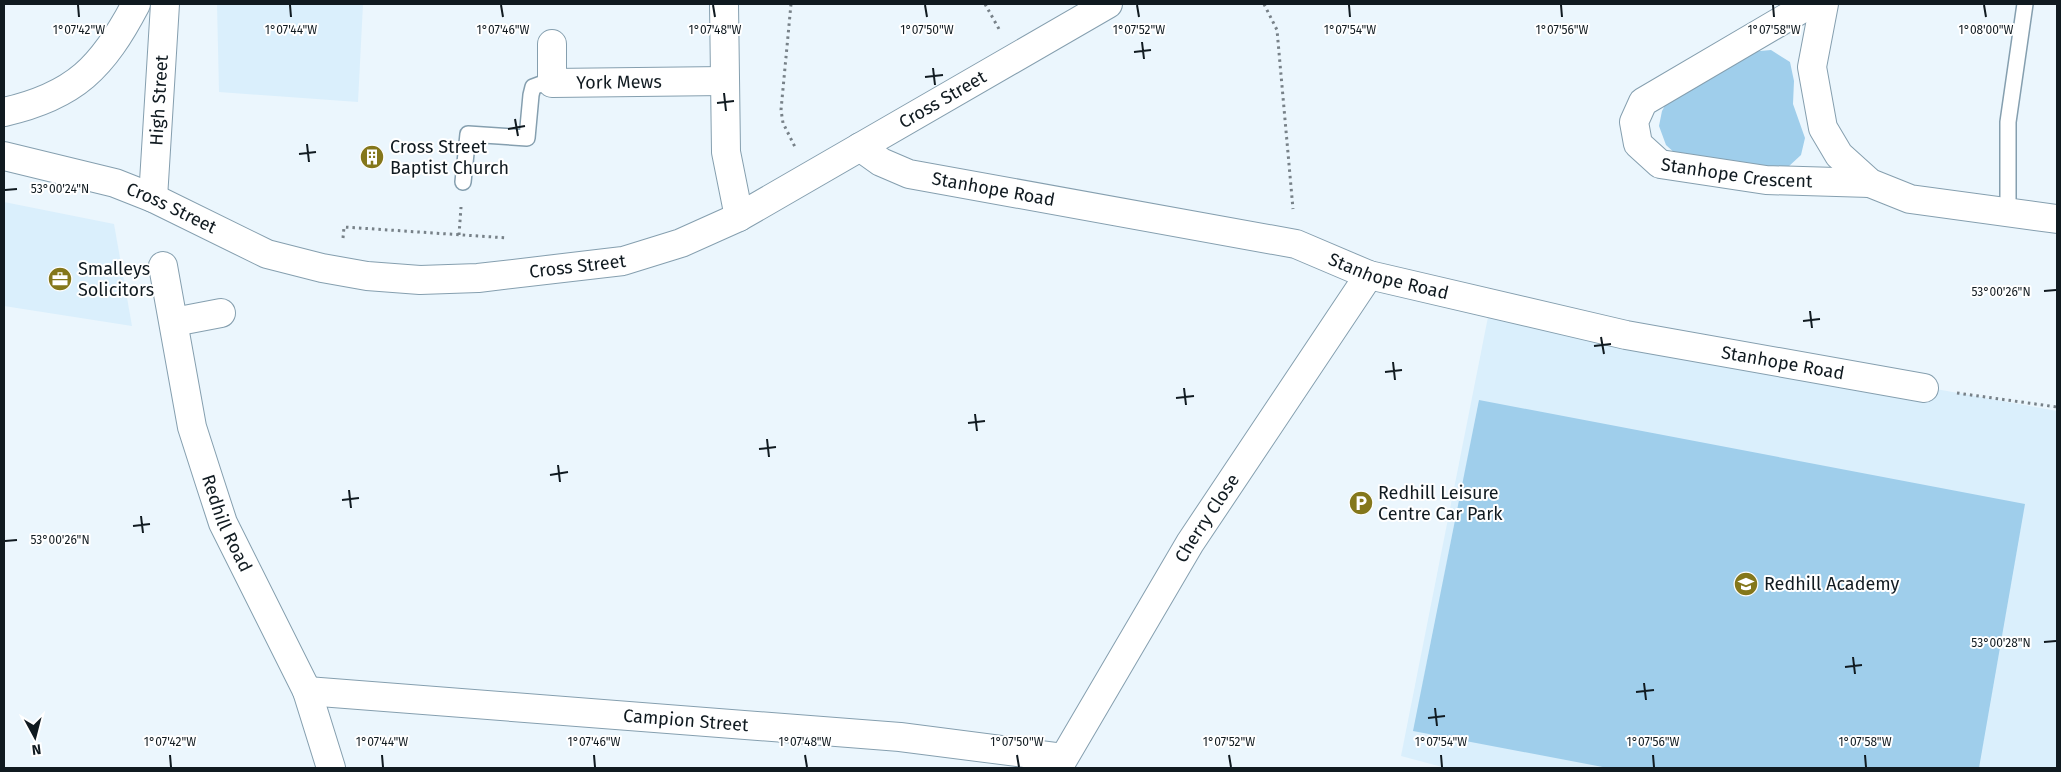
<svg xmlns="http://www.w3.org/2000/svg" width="2061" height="772" font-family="'Fira Sans',sans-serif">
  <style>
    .built { fill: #daeffc }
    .green { fill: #9fceeb }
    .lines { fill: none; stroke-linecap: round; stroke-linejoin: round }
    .service-casing { stroke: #859faf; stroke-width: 18 }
    .minor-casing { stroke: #859faf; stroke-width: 30 }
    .tertiary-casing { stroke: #859faf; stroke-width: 30 }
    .path { stroke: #778188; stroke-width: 3; stroke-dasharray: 2.5 4; stroke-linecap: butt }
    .service { stroke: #fff; stroke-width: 15 }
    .minor { stroke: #fff; stroke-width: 28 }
    .tertiary { stroke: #fff; stroke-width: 28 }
    .ticks { fill: none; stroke: #101a20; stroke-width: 2 }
    .labels { text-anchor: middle; stroke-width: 4; stroke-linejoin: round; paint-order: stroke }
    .street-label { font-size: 18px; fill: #101a20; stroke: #fff }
    .poi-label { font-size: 18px; fill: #101a20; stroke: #fff; text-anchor: start }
    .ticks-label { font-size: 12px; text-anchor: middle; fill: #101a20; stroke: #fff; stroke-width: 4; stroke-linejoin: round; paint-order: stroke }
  </style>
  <rect width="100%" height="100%" fill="#ebf6fd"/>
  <g class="built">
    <path d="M 217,4 L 363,4 L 358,102 L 219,92 Z"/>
    <path d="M 4,202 L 114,224 L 132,326 L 4,306 Z"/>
    <path d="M 1488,317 L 1853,374 L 2057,411 L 2057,768 L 1446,768 L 1401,756 Z"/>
  </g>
  <g class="green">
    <path d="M 1771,50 L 1790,62 L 1794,81 L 1793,104 L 1805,138 L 1801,155 L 1788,167 L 1772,170 L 1678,156 L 1666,145 L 1659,126 L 1662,111 L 1669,98 L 1749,52 Z"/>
    <path d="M 1479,400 L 2025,504 L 1979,768 L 1608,768 L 1413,731 Z"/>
  </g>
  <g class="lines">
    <g class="service-casing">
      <g id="service">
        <path d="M 463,182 L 468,134 L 527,138 L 531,95 L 533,87 L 541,84 L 552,83"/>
        <path d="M 2008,212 L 2008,122 L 2025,4"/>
      </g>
    </g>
    <g class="minor-casing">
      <g id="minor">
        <path d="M 724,4 L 726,152 L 739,217"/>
        <path id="s1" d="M 1810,4 L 1643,102 L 1634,122 L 1638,144 L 1660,164 L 1766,180 L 1870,183"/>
        <path d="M 1824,4 L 1812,67 L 1823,128 L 1839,155 L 1870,183 L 1910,199 L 2057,219"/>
        <path id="s2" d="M 552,44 L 552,83 L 724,81"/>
        <path id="s3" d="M 860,147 L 881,162 L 909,174 L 1296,244 L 1369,275 L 1626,335 L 1924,388"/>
        <path id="s4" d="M 163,266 L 192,427 L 209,480 L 223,523 L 307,691 L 331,768"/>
        <path d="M 174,322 L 221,313"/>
        <path id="s5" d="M 307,691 L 900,737 L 1063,758"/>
        <path id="s6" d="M 1058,768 L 1190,543 L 1369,275"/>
      </g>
    </g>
    <g class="tertiary-casing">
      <g id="tertiary">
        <path d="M 4,112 C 75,96 103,67 136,4"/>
        <path id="s7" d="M 4,156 L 115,183 L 153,198 L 267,254 L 322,268 L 367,276 L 420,280 L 478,278 L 623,261 L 681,243 L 739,217 L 1108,4"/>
        <path id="s8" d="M 153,198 L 165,4"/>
      </g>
    </g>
    <g class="path">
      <path d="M 791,4 L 781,110 L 783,123 L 795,147"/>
      <path d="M 985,4 L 999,29"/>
      <path d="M 1264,4 L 1277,30 L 1293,209"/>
      <path d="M 459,235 L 461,207"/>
      <path d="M 343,238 L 344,227 L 508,238"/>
      <path d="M 1957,393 L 2057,407"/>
    </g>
    <use href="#service" class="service"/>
    <use href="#minor" class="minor"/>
    <use href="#tertiary" class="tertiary"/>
  </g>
  <path class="ticks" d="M 78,5 L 79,17M 290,5 L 291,17M 501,5 L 503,17M 713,5 L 715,17M 925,5 L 927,17M 1137,5 L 1139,17M 1349,5 L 1350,17M 1561,5 L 1562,17M 1773,5 L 1774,17M 1984,5 L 1986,17M 1142,42 L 1144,59M 1134,52 L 1151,50M 933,68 L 935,85M 925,77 L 943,75M 724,93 L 726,111M 717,103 L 734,101M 515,119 L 518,136M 508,129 L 525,126M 307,144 L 309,162M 299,154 L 316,152M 5,190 L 17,189M 2044,291 L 2056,290M 1810,311 L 1812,328M 1803,321 L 1820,319M 1601,337 L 1604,354M 1594,346 L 1611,344M 1393,362 L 1395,380M 1385,372 L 1402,370M 1184,388 L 1186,405M 1176,398 L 1194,396M 975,414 L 977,431M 968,423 L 985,421M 767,439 L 769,457M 759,449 L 776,447M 558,465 L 560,482M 550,475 L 568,472M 349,490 L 351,508M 342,500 L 359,498M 141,516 L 143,533M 133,526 L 150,524M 5,541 L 17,540M 2044,642 L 2056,641M 1853,657 L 1855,674M 1845,667 L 1862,665M 1644,683 L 1646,700M 1636,692 L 1654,690M 1435,708 L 1437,726M 1428,718 L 1445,716M 170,755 L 171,767M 382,755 L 383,767M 594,755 L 595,767M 805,755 L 807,767M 1017,755 L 1019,767M 1229,755 L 1231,767M 1441,755 L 1442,767M 1653,755 L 1654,767M 1865,755 L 1866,767"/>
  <defs>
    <g id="building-disc" transform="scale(1.25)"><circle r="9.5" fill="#84771b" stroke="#fff"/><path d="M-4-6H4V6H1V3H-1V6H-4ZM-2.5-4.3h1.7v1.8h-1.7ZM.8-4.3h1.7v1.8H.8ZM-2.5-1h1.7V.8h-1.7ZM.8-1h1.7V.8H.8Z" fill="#fff"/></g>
    <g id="office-disc" transform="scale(1.25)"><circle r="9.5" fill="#84771b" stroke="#fff"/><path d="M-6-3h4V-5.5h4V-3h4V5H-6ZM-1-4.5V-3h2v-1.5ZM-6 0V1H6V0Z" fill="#fff"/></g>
    <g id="parking-disc" transform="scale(1.25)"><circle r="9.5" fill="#84771b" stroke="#fff"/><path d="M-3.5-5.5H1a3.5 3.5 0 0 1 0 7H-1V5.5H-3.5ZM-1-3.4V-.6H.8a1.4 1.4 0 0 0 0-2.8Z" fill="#fff"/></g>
    <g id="school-disc" transform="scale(1.25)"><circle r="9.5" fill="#84771b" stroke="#fff"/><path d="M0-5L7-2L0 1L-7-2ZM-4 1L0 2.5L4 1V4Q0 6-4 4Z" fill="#fff"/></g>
  </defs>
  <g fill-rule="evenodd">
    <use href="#building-disc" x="372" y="157"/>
    <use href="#office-disc" x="60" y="279"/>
    <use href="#parking-disc" x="1361" y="503"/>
    <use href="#school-disc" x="1746" y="584"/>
  </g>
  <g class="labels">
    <g class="street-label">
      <text dy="6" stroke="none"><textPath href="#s2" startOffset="106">York Mews</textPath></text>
      <text dy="6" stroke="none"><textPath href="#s7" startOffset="1001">Cross Street</textPath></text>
      <text dy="6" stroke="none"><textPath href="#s8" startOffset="98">High Street</textPath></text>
      <text dy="6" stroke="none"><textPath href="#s1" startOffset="345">Stanhope Crescent</textPath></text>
      <text dy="6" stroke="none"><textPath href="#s3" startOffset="142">Stanhope Road</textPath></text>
      <text dy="6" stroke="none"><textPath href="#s7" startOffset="176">Cross Street</textPath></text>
      <text dy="6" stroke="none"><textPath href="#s7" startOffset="596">Cross Street</textPath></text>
      <text dy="6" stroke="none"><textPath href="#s3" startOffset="548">Stanhope Road</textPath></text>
      <text dy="6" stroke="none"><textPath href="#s3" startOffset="952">Stanhope Road</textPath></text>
      <text dy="6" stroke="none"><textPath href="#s6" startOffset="291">Cherry Close</textPath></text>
      <text dy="6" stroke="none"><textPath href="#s4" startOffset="266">Redhill Road</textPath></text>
      <text dy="6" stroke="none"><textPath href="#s5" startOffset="380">Campion Street</textPath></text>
    </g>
    <g class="poi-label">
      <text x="390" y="153">Cross Street<tspan x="390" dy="21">Baptist Church</tspan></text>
      <text x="78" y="275">Smalleys<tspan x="78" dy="21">Solicitors</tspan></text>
      <text x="1378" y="499">Redhill Leisure<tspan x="1378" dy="21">Centre Car Park</tspan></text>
      <text x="1764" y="590">Redhill Academy</text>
    </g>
  </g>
  <g class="ticks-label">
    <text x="1986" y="34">1°08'00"W</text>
    <text x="79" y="34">1°07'42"W</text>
    <text x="291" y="34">1°07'44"W</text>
    <text x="503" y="34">1°07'46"W</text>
    <text x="715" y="34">1°07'48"W</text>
    <text x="927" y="34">1°07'50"W</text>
    <text x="1139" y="34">1°07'52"W</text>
    <text x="1350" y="34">1°07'54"W</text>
    <text x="1562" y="34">1°07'56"W</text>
    <text x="1774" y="34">1°07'58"W</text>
    <text x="60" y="193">53°00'24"N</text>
    <text x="2001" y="296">53°00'26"N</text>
    <text x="60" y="544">53°00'26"N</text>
    <text x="2001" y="647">53°00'28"N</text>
    <text x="170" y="746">1°07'42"W</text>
    <text x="382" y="746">1°07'44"W</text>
    <text x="594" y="746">1°07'46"W</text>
    <text x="805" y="746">1°07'48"W</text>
    <text x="1017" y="746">1°07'50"W</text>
    <text x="1229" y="746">1°07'52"W</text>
    <text x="1441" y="746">1°07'54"W</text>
    <text x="1653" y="746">1°07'56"W</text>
    <text x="1865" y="746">1°07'58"W</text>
  </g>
  <rect width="2061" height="772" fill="none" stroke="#101a20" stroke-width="10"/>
  <g transform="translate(35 737) rotate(173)" stroke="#ffffff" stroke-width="4" paint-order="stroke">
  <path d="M0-4L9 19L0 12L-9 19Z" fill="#101a20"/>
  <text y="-8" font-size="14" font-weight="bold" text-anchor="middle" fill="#101a20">N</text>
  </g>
</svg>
